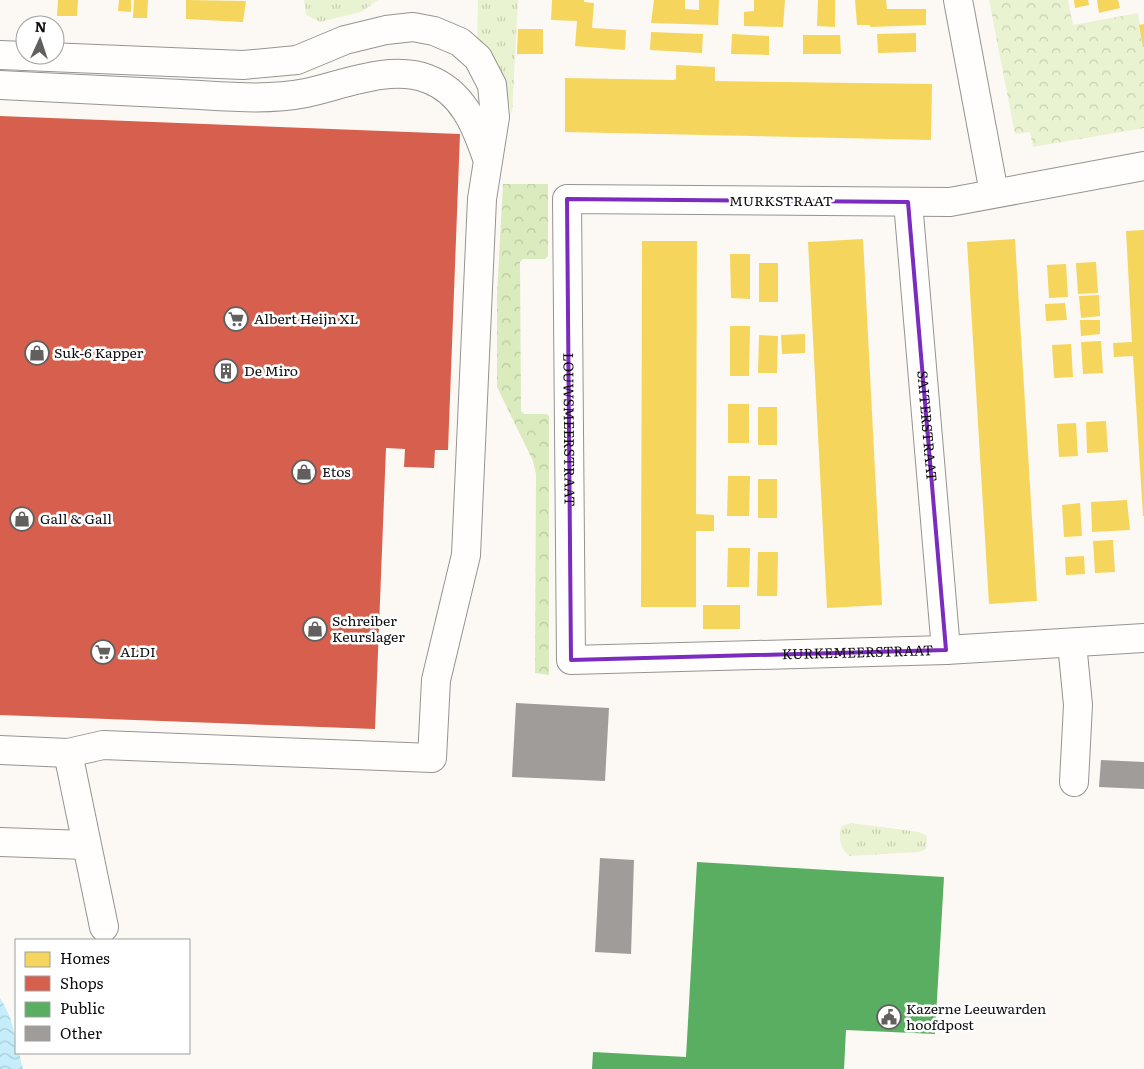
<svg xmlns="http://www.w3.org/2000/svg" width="1144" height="1069" font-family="Literata,serif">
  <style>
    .grass { fill: url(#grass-tufts) }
    .forest { fill: url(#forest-crowns) }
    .park { fill: url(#park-crowns) }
    .water { fill: url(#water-waves) }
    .homes { fill: #f6d55c }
    .shops { fill: #d6604d }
    .public { fill: #5aae61 }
    .building { fill: #9f9c99 }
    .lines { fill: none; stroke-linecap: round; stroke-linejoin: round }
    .minor-casing { stroke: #959492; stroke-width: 30 }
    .minor { stroke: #fffefd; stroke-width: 28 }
    .marked { fill: none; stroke: #7b2cbf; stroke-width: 4; stroke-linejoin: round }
    .labels { text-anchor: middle; stroke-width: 5; stroke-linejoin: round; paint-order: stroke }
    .street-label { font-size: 14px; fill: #0e0e0e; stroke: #fff }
    .poi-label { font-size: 14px; fill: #0e0e0e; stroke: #fff; text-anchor: start }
  </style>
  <defs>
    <pattern id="grass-tufts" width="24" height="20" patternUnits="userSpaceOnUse" patternTransform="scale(1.25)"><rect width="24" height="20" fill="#e9f3d1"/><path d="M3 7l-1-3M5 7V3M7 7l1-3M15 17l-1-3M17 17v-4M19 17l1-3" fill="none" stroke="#c7cfb2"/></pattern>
    <pattern id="forest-crowns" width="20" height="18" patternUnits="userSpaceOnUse" patternTransform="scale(1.25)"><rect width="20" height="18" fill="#daebbe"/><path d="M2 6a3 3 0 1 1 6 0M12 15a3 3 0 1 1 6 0" fill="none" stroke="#bac8a2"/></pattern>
    <pattern id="park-crowns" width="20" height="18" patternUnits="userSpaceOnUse" patternTransform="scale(1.25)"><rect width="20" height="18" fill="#e9f3d1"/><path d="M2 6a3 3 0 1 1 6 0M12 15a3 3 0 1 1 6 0" fill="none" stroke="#c7cfb2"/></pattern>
    <pattern id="water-waves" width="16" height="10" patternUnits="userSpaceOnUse" patternTransform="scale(1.25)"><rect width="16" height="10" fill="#c5eefa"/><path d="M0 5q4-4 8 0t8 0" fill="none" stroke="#a8cbd5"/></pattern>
  </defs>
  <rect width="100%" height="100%" fill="#fcf9f4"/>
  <g class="grass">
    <path d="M 304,0 L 378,0 L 361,12 L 320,22 L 306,15 Z"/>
    <path d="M 478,0 L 518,0 L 512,115 L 507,95 L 477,42 Z"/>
    <path d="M 851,823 L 919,832 L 927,836 L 926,849 L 919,852 L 850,856 C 841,851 837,835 842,826 Z"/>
  </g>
  <path class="forest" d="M 503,184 L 548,184 L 548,256 L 545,259 L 523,259 L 520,262 L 521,411 L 524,414 L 546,414 L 549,416 L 549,675 L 535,673 L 536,474 L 533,461 L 497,387 L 497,295 Z"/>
  <path class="park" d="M 989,0 L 1068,0 L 1073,25 L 1138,13 L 1144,47 L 1144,128 L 1033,147 L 1030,132 L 1015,134 Z"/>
  <path class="water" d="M 0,998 C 11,1015 16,1032 16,1053 L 19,1053 L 23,1069 L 0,1069 Z"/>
  <g class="homes">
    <path d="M 58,0 L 78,0 L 77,16 L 57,16 Z"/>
    <path d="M 119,0 L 131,0 L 131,12 L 118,11 Z"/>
    <path d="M 134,0 L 148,0 L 147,18 L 133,18 Z"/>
    <path d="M 186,0 L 246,1 L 243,22 L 186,19 Z"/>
    <path d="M 552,0 L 584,0 L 584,2 L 594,3 L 592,28 L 626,30 L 625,50 L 575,46 L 577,21 L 551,20 Z"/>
    <path d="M 654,0 L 685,0 L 685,9 L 699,10 L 699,0 L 719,0 L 718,25 L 651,23 Z"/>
    <path d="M 754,0 L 785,0 L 783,27 L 744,26 L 744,12 L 754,11 Z"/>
    <path d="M 818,0 L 835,0 L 835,27 L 817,26 Z"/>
    <path d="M 855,0 L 886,0 L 887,9 L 926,9 L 926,25 L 870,27 L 870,25 L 857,25 Z"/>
    <path d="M 1074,0 L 1088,0 L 1089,5 L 1075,8 Z"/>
    <path d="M 1097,0 L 1118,0 L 1120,8 L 1099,13 Z"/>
    <path d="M 1144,24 L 1144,47 L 1143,47 L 1139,25 Z"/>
    <path d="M 518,29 L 543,29 L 543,54 L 517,54 Z"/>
    <path d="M 651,32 L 703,34 L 702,53 L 650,50 Z"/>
    <path d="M 916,33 L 916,52 L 878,53 L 877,34 Z"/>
    <path d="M 732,34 L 769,36 L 769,55 L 731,54 Z"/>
    <path d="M 803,35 L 840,35 L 841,54 L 803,54 Z"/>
    <path d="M 676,65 L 715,67 L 715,81 L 932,84 L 931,140 L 565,132 L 565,78 L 674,80 L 676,79 Z"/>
    <path d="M 1144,230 L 1144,516 L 1143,516 L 1133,356 L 1114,357 L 1113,343 L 1132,342 L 1126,231 Z"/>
    <path d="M 863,239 L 882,605 L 827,608 L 808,242 Z"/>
    <path d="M 1015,239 L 1037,601 L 989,604 L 967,242 Z"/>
    <path d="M 642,241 L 697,241 L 696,514 L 714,515 L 714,531 L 696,531 L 696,607 L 641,607 Z"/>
    <path d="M 730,254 L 750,254 L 750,299 L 731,298 Z"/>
    <path d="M 1096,262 L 1098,293 L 1078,294 L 1076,263 Z"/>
    <rect x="759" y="263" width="19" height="39"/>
    <path d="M 1066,264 L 1068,297 L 1049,298 L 1047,265 Z"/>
    <path d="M 1099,295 L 1100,316 L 1081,318 L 1079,296 Z"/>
    <path d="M 1065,303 L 1067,320 L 1046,321 L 1045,304 Z"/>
    <path d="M 1080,320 L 1100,320 L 1100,334 L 1081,336 Z"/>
    <path d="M 730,326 L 750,326 L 749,376 L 730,376 Z"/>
    <path d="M 805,334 L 805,353 L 782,354 L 781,335 Z"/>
    <path d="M 759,335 L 778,336 L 777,373 L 758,373 Z"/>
    <path d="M 1101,341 L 1103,373 L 1083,374 L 1081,342 Z"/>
    <path d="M 1071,344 L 1073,377 L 1054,378 L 1052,345 Z"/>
    <rect x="728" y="404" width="21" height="39"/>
    <rect x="758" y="407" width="19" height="38"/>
    <path d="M 1106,421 L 1108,452 L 1087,453 L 1086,422 Z"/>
    <path d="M 1076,423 L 1078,456 L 1059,457 L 1057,424 Z"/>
    <path d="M 728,476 L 750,476 L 749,516 L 727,516 Z"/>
    <rect x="758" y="479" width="19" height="39"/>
    <path d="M 1127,500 L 1130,530 L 1092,532 L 1091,502 Z"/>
    <path d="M 1080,503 L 1082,536 L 1064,537 L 1062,505 Z"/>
    <path d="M 1113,540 L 1115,572 L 1095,573 L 1093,541 Z"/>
    <path d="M 728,548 L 750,548 L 749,587 L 727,587 Z"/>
    <path d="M 758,552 L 778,552 L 777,596 L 757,596 Z"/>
    <path d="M 1084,556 L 1085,574 L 1066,575 L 1065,557 Z"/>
    <rect x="703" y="605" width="37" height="24"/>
  </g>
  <path class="shops" d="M 0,116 L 460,134 L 448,450 L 435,450 L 434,468 L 407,467 L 404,467 L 405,449 L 386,448 L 375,729 L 0,715 Z"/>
  <path class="public" d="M 697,862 L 944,877 L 935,1034 L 846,1030 L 844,1069 L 592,1069 L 593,1052 L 686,1057 Z"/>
  <g class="building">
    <path d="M 516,703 L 609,708 L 605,781 L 512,777 Z"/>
    <path d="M 1101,760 L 1144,762 L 1144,789 L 1099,787 Z"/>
    <path d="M 600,858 L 634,860 L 631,954 L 595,952 Z"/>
  </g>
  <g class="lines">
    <g class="minor-casing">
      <g id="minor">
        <path d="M 958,0 L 994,193"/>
        <path d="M 0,55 L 243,65 L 297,60 L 345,40 L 386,30 L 413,27 L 434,31 L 460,42 L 478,58 L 492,85 L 495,117 L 482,199 L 466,555 L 436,680 L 432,758 L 103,745 L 68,753 L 0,750"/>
        <path d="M 0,85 C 60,88 121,91 181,94 C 222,96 266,101 306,93 C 343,85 391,64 428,79 C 463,92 476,126 487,158"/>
        <path id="s1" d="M 1144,166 L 950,202 L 567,199 L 571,660 L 946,650 L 1144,638"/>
        <path id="s2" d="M 908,202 L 946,650"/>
        <path d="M 1072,643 L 1078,705 L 1074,782"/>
        <path d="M 68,753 L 104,927"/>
        <path d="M 0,842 L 86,845"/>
      </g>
    </g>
    <use href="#minor" class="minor"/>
  </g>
  <path class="marked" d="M 567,199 L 908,202 L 946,650 L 571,660 Z"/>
  <defs>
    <g id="supermarket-ring" transform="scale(1.25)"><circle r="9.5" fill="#fff" stroke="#61605e" stroke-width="1.5"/><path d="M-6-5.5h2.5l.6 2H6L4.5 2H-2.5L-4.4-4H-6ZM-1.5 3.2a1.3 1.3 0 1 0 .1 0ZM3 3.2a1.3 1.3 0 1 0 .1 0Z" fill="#61605e"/></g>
    <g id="shop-ring" transform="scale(1.25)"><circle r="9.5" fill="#fff" stroke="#61605e" stroke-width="1.5"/><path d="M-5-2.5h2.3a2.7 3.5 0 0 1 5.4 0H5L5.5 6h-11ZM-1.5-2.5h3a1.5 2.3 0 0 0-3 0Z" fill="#61605e"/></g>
    <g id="building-ring" transform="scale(1.25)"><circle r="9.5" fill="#fff" stroke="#61605e" stroke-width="1.5"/><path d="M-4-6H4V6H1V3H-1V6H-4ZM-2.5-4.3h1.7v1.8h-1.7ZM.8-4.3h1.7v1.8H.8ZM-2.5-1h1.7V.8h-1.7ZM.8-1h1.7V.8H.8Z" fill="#61605e"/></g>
    <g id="civic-ring" transform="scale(1.25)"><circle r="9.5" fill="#fff" stroke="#61605e" stroke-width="1.5"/><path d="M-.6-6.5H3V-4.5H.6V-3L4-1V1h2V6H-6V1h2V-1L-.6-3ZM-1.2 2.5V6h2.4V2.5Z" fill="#61605e"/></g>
  </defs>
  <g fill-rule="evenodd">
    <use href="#supermarket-ring" x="236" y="319"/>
    <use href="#shop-ring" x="37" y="353"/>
    <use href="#building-ring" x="226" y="371"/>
    <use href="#shop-ring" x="304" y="472"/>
    <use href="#shop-ring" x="22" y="519"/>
    <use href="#shop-ring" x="315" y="629"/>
    <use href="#supermarket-ring" x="103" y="652"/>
    <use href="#civic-ring" x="889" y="1017"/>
  </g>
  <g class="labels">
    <g class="street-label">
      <text x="781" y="206">MURKSTRAAT</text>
      <text dy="5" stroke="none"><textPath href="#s2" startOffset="225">SAITERSTRAAT</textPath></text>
      <text dy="5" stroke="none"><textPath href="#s1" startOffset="811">LOUWSMEERSTRAAT</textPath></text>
      <text dy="5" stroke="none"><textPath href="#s1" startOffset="1328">KURKEMEERSTRAAT</textPath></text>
    </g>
    <g class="poi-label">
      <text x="254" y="324">Albert Heijn XL</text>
      <text x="54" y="358">Suk-6 Kapper</text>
      <text x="244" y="376">De Miro</text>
      <text x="322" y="477">Etos</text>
      <text x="40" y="524">Gall &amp; Gall</text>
      <text x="332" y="626">Schreiber<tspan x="332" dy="16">Keurslager</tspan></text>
      <text x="120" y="657">ALDI</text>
      <text x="906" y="1014">Kazerne Leeuwarden<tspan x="906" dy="16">hoofdpost</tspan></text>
    </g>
  </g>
  <rect x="15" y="939" width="175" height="115" fill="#ffffff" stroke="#9f9f9f"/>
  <rect x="25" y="952" width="25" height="15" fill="#f6d55c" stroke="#9f9f9f"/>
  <text x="60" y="964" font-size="15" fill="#0e0e0e">Homes</text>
  <rect x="25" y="976" width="25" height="15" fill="#d6604d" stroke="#9f9f9f"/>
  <text x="60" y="989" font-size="15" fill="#0e0e0e">Shops</text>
  <rect x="25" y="1002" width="25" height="15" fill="#5aae61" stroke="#9f9f9f"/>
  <text x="60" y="1014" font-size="15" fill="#0e0e0e">Public</text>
  <rect x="25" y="1026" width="25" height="15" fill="#9f9c99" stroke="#9f9f9f"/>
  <text x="60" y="1039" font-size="15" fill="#0e0e0e">Other</text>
  <g transform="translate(40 40) rotate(3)"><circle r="24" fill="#ffffff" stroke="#9f9f9f"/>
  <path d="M0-4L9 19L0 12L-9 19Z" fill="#61605e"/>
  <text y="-8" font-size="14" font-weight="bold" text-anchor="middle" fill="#0e0e0e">N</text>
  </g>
</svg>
